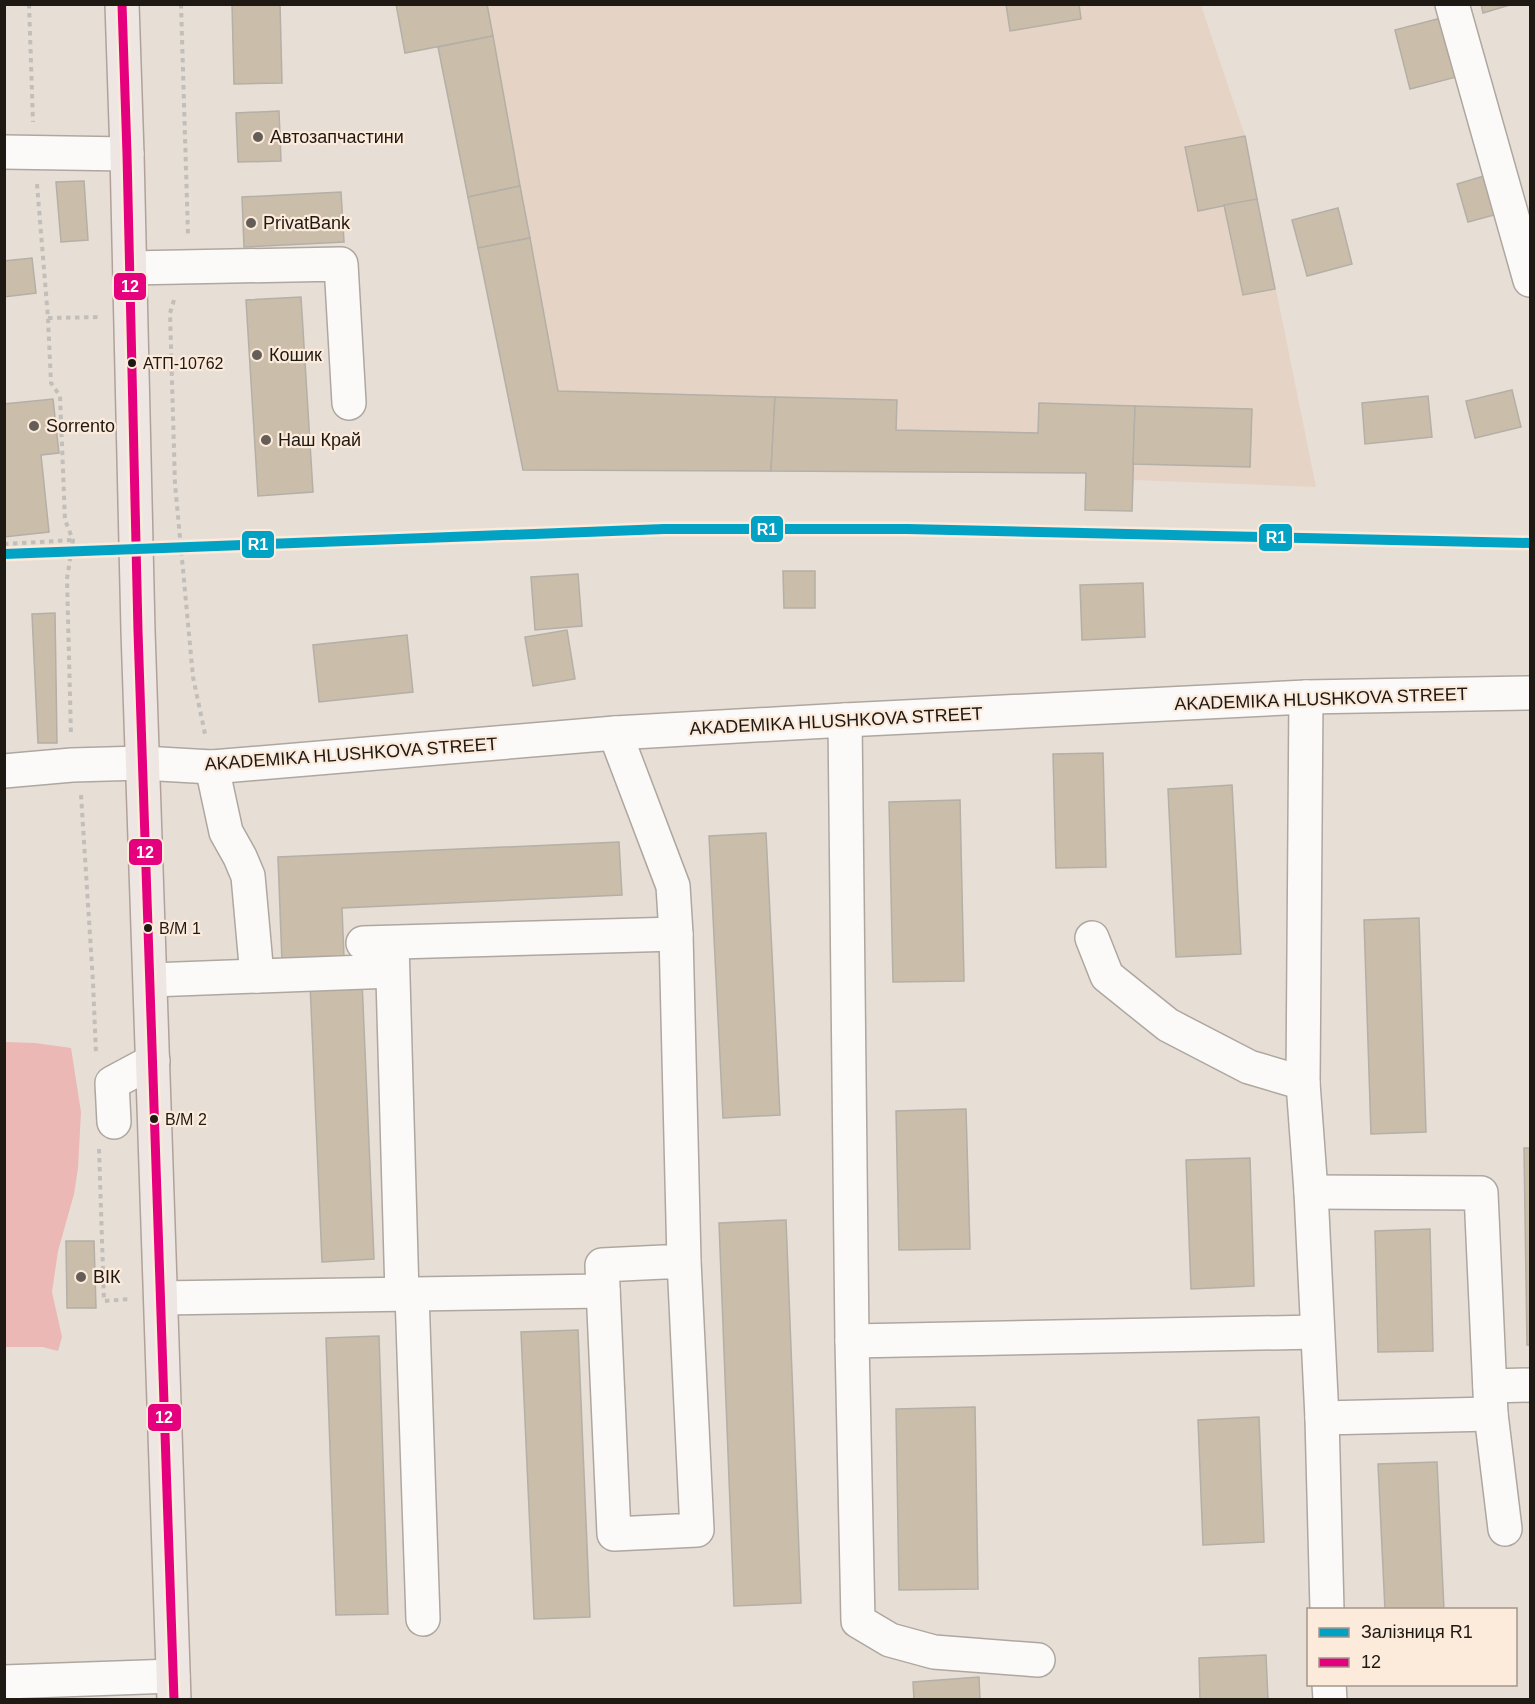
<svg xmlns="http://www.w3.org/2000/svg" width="1535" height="1704" font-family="Helvetica,sans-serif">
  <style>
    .built { fill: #e5d4c5 }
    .green { fill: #ebb8b5 }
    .building { fill: #cabeab; stroke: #b4afa7; stroke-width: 1.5 }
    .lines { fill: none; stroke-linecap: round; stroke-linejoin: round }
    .minor-casing { stroke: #aea7a0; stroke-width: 36 }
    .major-casing { stroke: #b0a29a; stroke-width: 36 }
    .path { stroke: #c2bfbb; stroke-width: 4; stroke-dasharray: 4.5 4.5; stroke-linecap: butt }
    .minor { stroke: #fbfaf9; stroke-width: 33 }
    .major { stroke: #ede6e3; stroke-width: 33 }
    .bus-1-casing { stroke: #fceadb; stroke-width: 14 }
    .bus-1 { stroke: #e5007d; stroke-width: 9 }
    .rail-1-casing { stroke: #fceadb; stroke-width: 15 }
    .rail-1 { stroke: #02a2c5; stroke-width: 10 }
    .poi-dot { fill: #655e58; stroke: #fceadb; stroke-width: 2 }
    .bus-dot { fill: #1f1914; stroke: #fceadb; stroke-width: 2 }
    .labels { text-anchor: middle; stroke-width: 4.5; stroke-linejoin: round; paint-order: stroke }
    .bus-label { font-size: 16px; fill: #1f1914; stroke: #fceadb; text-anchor: start }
    .poi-label { font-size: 18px; fill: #1f1914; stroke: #fceadb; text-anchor: start }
    .street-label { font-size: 18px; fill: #1f1914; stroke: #fceadb }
    .line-badge { stroke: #fceadb; stroke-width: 2 }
    .badge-label { font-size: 16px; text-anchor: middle; font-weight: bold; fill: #fff }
  </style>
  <rect width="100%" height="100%" fill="#e7ded5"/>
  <path class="built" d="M 396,5 L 1201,5 L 1245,136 L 1316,487 L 1134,480 L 1132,511 L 1085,510 L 1085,473 L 523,470 L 438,47 L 405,53 Z"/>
  <path class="green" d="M 5,1042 L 35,1043 L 71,1048 L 81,1112 L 78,1168 L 74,1194 L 58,1251 L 52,1292 L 62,1337 L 58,1351 L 43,1347 L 5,1347 Z"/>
  <g class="building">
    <path d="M 232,4 L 280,4 L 282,83 L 234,84 Z"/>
    <path d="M 396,4 L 487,4 L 493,36 L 405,53 Z"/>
    <path d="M 1006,4 L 1079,4 L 1081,19 L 1010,31 Z"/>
    <path d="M 1481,4 L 1513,4 L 1483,13 Z"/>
    <path d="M 1445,17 L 1460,76 L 1410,89 L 1395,30 Z"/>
    <path d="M 493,36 L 520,186 L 468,197 L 438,47 Z"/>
    <path d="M 279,111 L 281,161 L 238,162 L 236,113 Z"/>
    <path d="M 1245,136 L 1257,199 L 1198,211 L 1185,147 Z"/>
    <path d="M 1494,173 L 1505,212 L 1468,222 L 1457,184 Z"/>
    <path d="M 84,181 L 88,240 L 61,242 L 56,182 Z"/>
    <path d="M 520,186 L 530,238 L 478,248 L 468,197 Z"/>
    <path d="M 341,192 L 344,242 L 244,247 L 242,197 Z"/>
    <path d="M 1257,199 L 1275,289 L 1243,295 L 1224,205 Z"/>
    <path d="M 1338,208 L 1352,264 L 1307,276 L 1292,220 Z"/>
    <path d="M 530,238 L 558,391 L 775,397 L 771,471 L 523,470 L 478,248 Z"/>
    <path d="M 32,258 L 36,293 L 4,297 L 4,261 Z"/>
    <path d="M 301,297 L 313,492 L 258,496 L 246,300 Z"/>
    <path d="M 1512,390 L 1521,427 L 1475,438 L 1466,401 Z"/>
    <path d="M 1428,396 L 1432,437 L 1365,444 L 1362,403 Z"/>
    <path d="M 775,397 L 897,400 L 896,430 L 1038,433 L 1039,403 L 1135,406 L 1132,511 L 1085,510 L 1086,473 L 771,471 Z"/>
    <path d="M 53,399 L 59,453 L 41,455 L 49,532 L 4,537 L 4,404 Z"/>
    <path d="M 1135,406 L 1252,409 L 1250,467 L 1133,464 Z"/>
    <path d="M 783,571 L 815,571 L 815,608 L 784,608 Z"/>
    <path d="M 578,574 L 582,626 L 535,630 L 531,577 Z"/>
    <path d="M 1143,583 L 1145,637 L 1082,640 L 1080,585 Z"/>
    <path d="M 55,613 L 57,743 L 38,743 L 32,614 Z"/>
    <path d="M 567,630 L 575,679 L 533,686 L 525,637 Z"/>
    <path d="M 407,635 L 413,692 L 319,702 L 313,645 Z"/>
    <path d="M 1103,753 L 1106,867 L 1056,868 L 1053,754 Z"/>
    <path d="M 1232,785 L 1241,954 L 1176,957 L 1168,789 Z"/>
    <path d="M 960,800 L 964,981 L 893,982 L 889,802 Z"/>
    <path d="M 766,833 L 780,1115 L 723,1118 L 709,836 Z"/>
    <path d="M 619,842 L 622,895 L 342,908 L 344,959 L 282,962 L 278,857 Z"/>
    <path d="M 1419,918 L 1426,1132 L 1371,1134 L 1364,920 Z"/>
    <path d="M 362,981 L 374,1259 L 322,1262 L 310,983 Z"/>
    <path d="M 966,1109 L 970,1249 L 899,1250 L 896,1111 Z"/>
    <path d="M 1524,1148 L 1530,1148 L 1530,1345 L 1527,1345 Z"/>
    <path d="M 1250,1158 L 1254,1286 L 1191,1289 L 1186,1160 Z"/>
    <path d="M 786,1220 L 801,1603 L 734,1606 L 719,1223 Z"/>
    <path d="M 1430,1229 L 1433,1351 L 1378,1352 L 1375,1231 Z"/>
    <path d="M 66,1241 L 94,1241 L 96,1308 L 67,1308 Z"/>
    <path d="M 578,1330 L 590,1617 L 534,1619 L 521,1332 Z"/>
    <path d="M 379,1336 L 388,1614 L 336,1615 L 326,1338 Z"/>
    <path d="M 975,1407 L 978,1589 L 899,1590 L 896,1409 Z"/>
    <path d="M 1259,1417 L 1264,1542 L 1203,1545 L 1198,1420 Z"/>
    <path d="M 1437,1462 L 1444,1610 L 1385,1610 L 1378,1464 Z"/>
    <path d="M 1266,1655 L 1268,1700 L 1200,1700 L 1199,1658 Z"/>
    <path d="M 979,1677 L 980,1700 L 914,1700 L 913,1682 Z"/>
  </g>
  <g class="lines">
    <g class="minor-casing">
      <g id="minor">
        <path d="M 1452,4 L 1530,280"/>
        <path d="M 4,152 L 127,154"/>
        <path d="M 130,268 L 341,264 L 349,403"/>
        <path d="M 1306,697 L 1303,1083 L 1311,1192 L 1322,1418 L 1327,1610"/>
        <path d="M 845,720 L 852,1341 L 858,1621 L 890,1640 L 934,1652 L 1038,1660"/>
        <path d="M 615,733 L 673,886 L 676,934 L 684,1261 L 697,1530 L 614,1534 L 602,1265 L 684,1261"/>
        <path d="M 212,767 L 226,832 L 240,857 L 248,876 L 257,976"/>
        <path d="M 4,771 L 72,765 L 142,763 L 212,767 L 615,733 L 845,720 L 1306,697 L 1530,693"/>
        <path d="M 1092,938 L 1107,976 L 1168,1025 L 1249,1067 L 1303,1083"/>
        <path d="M 363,943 L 676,934"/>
        <path d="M 392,943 L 402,1294"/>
        <path d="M 151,980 L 392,971"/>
        <path d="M 114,1122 L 112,1083 L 153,1061"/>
        <path d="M 1311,1192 L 1481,1193 L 1491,1414 L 1505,1529"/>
        <path d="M 412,1294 L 423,1619"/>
        <path d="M 161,1298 L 603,1291"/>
        <path d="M 852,1341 L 1317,1332"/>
        <path d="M 1490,1386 L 1530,1385"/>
        <path d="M 1322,1418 L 1491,1414"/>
        <path d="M 4,1682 L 173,1676"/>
        <path d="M 1329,1684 L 1330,1700"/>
      </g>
    </g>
    <g class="major-casing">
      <path id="major" d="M 122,4 L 127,154 L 138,631 L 174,1700"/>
    </g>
    <g class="path">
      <path d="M 29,4 L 33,122"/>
      <path d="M 181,4 L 188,235"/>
      <path d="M 37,184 L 48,318 L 51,383 L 60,396 L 65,520 L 73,540 L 67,579 L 71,735"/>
      <path d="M 174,300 L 170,313 L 175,484 L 193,677 L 205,734"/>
      <path d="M 48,318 L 101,317"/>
      <path d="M 4,544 L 73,540"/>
      <path d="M 81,795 L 93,982 L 96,1054"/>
      <path d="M 99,1149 L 104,1301 L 130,1299"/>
    </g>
    <use href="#minor" class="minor"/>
    <use href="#major" class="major"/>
    <g class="bus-1-casing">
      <path id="bus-1" d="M 122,4 L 127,154 L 138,631 L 174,1700"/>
    </g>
    <use href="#bus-1" class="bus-1"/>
    <g class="rail-1-casing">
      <path id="rail-1" d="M 4,554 L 664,529 L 907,529 L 1530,543"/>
    </g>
    <use href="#rail-1" class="rail-1"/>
  </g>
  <g class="poi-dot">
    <circle cx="258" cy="137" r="6"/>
    <circle cx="251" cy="223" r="6"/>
    <circle cx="257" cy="355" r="6"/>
    <circle cx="34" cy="426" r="6"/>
    <circle cx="266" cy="440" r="6"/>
    <circle cx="81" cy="1277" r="6"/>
  </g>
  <g class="bus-dot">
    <circle cx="132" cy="363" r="5"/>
    <circle cx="148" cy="928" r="5"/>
    <circle cx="154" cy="1119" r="5"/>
  </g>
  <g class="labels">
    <g class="bus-label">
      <text x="143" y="369">АТП-10762</text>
      <text x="159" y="934">В/М 1</text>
      <text x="165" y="1125">В/М 2</text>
    </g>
    <g class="poi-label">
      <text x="270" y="143">Автозапчастини</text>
      <text x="263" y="229">PrivatBank</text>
      <text x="269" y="361">Кошик</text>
      <text x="46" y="432">Sorrento</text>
      <text x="278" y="446">Наш Край</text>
      <text x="93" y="1283">ВІК</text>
    </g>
    <g class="street-label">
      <text transform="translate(1321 699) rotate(-2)" y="6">AKADEMIKA HLUSHKOVA STREET</text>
      <text transform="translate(836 721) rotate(-3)" y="6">AKADEMIKA HLUSHKOVA STREET</text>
      <text transform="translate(351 754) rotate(-4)" y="6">AKADEMIKA HLUSHKOVA STREET</text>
    </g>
  </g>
  <g class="line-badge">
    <rect x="113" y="272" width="34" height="29" rx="6" fill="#e5007d"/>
    <rect x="750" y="515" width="34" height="28" rx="6" fill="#02a2c5"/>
    <rect x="1258" y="523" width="35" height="29" rx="6" fill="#02a2c5"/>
    <rect x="241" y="530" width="34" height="29" rx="6" fill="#02a2c5"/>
    <rect x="128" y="838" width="35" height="28" rx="6" fill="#e5007d"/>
    <rect x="147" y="1403" width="35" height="29" rx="6" fill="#e5007d"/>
  </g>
  <g class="badge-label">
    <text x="130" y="292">12</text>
    <text x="767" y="535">R1</text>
    <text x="1276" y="543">R1</text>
    <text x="258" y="550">R1</text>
    <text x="145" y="858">12</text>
    <text x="164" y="1423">12</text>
  </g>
  <rect width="1535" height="1704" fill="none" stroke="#1f1914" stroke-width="12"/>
  <rect x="1307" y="1608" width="210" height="78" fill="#fceadb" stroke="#a4968b" stroke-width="1.5"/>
  <rect x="1319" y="1628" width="30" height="9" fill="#02a2c5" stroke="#a4968b" stroke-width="1.5"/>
  <text x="1361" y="1638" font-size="18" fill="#1f1914">Залізниця R1</text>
  <rect x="1319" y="1658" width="30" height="9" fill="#e5007d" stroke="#a4968b" stroke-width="1.5"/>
  <text x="1361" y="1668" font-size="18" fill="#1f1914">12</text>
</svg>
